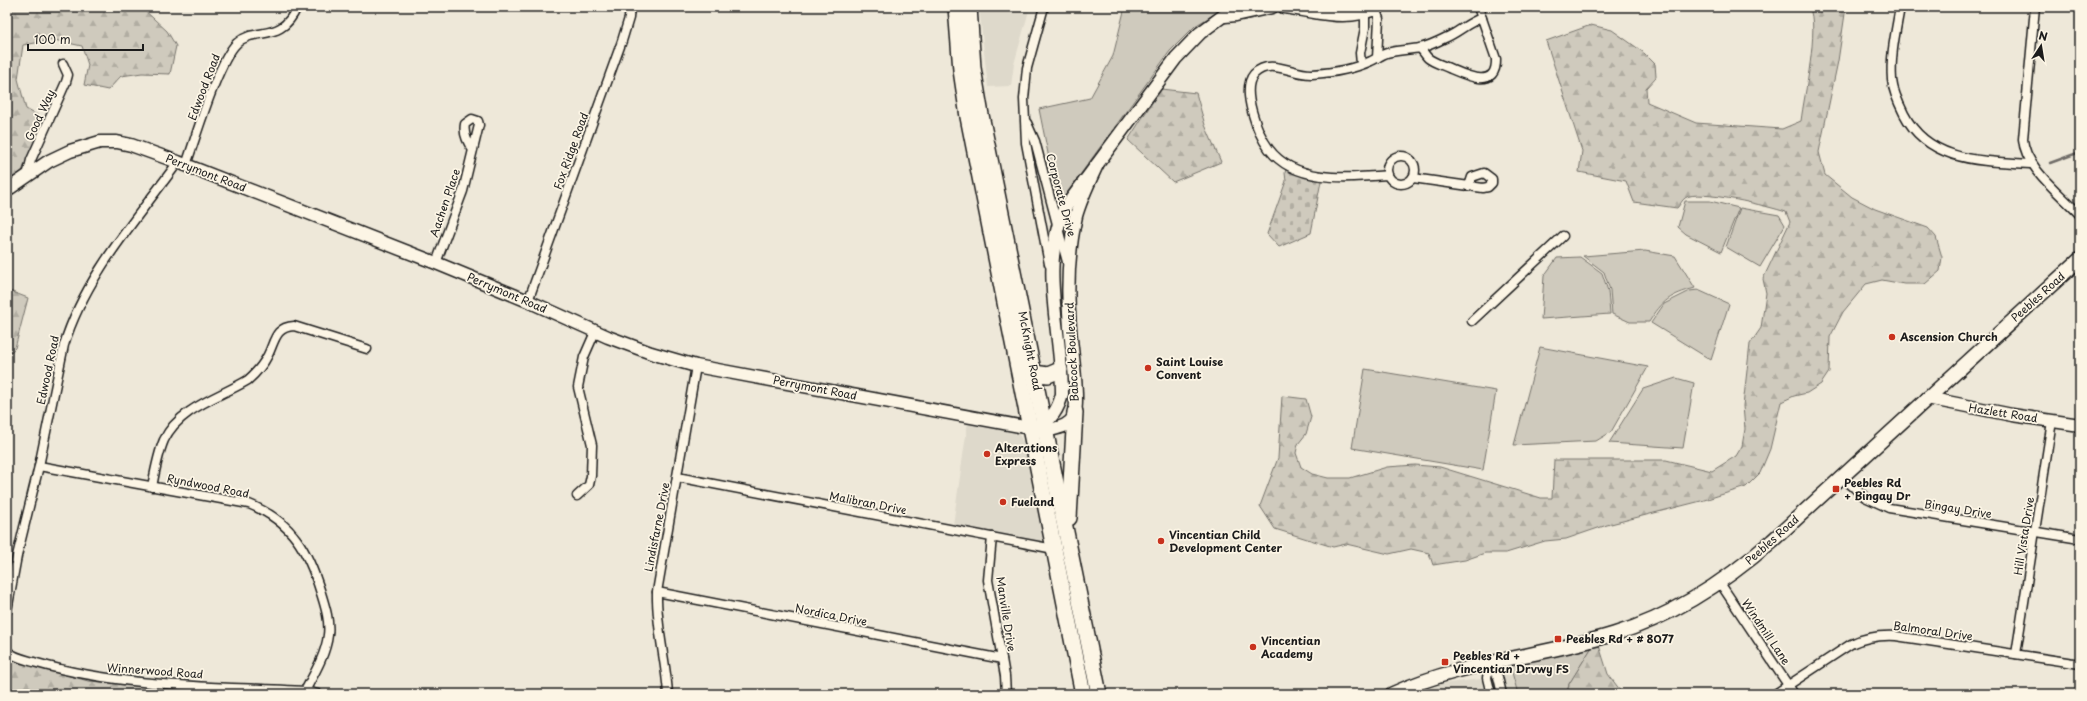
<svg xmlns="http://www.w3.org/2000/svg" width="2087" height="701" font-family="'Playpen Sans',sans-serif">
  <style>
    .built { fill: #ded9cb }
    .grass { fill: #cfcabd; stroke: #76736c }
    .forest { fill: url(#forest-firs); stroke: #76736c }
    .cemetery { fill: url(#cemetery-stones); stroke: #76736c }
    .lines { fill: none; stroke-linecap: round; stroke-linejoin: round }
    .stream { stroke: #6f6c67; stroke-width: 2.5 }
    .street-casing { stroke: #1c1c1c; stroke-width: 11 }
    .secondary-casing { stroke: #1c1c1c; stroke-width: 15 }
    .primary-casing { stroke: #1c1c1c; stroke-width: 16 }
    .highway-casing { stroke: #1c1c1c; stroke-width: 18 }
    .street { stroke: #fcf5e5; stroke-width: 8 }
    .secondary { stroke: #fcf5e5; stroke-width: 12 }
    .primary { stroke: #fcf5e5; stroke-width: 13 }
    .highway { stroke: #fcf5e5; stroke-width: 15 }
    .poi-dot { fill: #c8321e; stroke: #fcf5e5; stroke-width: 1.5 }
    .labels { text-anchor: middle; stroke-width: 3.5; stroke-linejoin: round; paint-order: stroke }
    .street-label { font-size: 11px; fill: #1c1c1c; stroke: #fcf5e5 }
    .poi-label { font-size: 11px; font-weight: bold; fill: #1c1c1c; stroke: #fcf5e5; text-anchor: start }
  </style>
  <defs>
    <pattern id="forest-firs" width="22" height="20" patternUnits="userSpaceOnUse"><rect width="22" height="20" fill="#cfcabd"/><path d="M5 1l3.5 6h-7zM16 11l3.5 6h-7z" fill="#b1ada2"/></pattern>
    <pattern id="cemetery-stones" width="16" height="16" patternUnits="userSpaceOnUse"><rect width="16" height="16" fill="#cfcabd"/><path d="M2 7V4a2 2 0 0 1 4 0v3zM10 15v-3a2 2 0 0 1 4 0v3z" fill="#b1ada2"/></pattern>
  </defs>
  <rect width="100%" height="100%" fill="#eee8d9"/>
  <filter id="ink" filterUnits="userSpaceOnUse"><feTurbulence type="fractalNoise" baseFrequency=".025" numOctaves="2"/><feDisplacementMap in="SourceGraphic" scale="8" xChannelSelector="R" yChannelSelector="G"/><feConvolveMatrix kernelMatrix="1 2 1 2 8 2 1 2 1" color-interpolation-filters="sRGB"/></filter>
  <g filter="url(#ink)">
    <g class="built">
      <path d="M 979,7 L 1030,7 L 1014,64 L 1011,86 L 988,87 Z"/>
      <path d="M 968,421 L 1017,431 L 1024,444 L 1044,536 L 1041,542 L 953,525 Z"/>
      <path d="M 1513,675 L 1518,694 L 1421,694 L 1440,684 Z"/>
    </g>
    <g class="grass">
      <path d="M 1125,7 L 1226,7 L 1195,26 L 1170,51 L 1061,201 L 1057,198 L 1039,109 L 1090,98 L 1113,56 Z"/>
      <path d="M 1685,201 L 1710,201 L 1739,208 L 1721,252 L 1686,234 L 1678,227 Z"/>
      <path d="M 1740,208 L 1779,215 L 1785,225 L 1760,267 L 1726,247 Z"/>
      <path d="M 1645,251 L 1675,256 L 1695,288 C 1670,295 1663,300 1649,322 L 1630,322 L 1612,314 L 1610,290 L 1604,272 L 1583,256 Z"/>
      <path d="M 1580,257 L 1602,273 L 1608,291 L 1610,314 L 1541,319 L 1544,276 L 1557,258 Z"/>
      <path d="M 1698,290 L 1729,304 L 1711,360 L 1651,323 L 1664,304 L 1690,291 Z"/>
      <path d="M 1540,347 L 1648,367 L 1611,432 L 1596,441 L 1514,445 Z"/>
      <path d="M 1365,369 L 1496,391 L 1483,470 L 1352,448 Z"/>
      <path d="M 1676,378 L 1694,383 L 1683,448 L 1609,443 L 1643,389 Z"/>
      <path d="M 1597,639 L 1569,684 L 1567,694 L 1518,694 L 1508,658 Z"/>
    </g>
    <g class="forest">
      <path d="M 7,7 L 141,7 L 167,31 L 176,46 L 170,74 L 142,73 L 121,76 L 108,90 L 84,85 L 88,65 L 82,46 L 54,40 L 23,45 L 18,79 L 26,109 L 44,119 L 22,171 L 7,182 Z"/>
      <path d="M 1809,7 L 1846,7 L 1838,61 L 1819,152 L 1825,175 L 1852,197 L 1875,209 L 1928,228 L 1936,237 L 1942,257 L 1940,271 L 1925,284 L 1904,284 L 1882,280 L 1866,284 L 1843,312 L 1830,337 L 1829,372 L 1821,384 L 1807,393 L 1794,396 L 1781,402 L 1770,449 L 1760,473 L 1746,487 L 1701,501 L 1607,525 L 1566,539 L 1545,541 L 1506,553 L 1485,553 L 1465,560 L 1433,565 L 1429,553 L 1411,549 L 1389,554 L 1346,544 L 1333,547 L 1275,529 L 1260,506 L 1278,458 L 1282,396 L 1306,399 L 1311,417 L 1306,434 L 1298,444 L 1296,453 L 1301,467 L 1312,474 L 1328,478 L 1350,478 L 1387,467 L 1415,465 L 1440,467 L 1541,498 L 1552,498 L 1554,460 L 1666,460 L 1712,471 L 1736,456 L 1742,446 L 1745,429 L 1743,406 L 1750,344 L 1761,328 L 1766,293 L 1763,279 L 1790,222 L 1786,212 C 1771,207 1697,188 1685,198 C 1682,200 1680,205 1677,208 L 1634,202 L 1626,181 L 1579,172 L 1582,151 L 1546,41 L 1591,25 L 1612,30 L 1643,52 L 1655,64 L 1656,77 L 1646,88 L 1647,102 L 1696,123 L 1782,129 L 1801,121 C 1804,96 1820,27 1809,7 Z"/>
      <path d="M 1161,89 L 1196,93 L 1205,125 L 1221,162 L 1173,182 L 1128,140 Z"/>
      <path d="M 7,290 L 28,298 L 15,348 L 7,356 Z"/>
      <path d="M 1597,639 L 1608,674 L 1623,694 L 1567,694 L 1569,684 Z"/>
      <path d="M 7,658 L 88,681 L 169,687 L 167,694 L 7,694 Z"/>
    </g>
    <path class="cemetery" d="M 1287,164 L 1322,176 L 1311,233 L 1279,247 L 1267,234 L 1286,181 L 1285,173 Z"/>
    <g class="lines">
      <path class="stream" d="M 2050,163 L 2080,152"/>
      <g class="street-casing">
        <g id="street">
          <path d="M 1044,7 L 1027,68 L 1024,99 L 1026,143 L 1049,264"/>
          <path d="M 1375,7 L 1379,19 L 1377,58"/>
          <path d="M 1900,7 C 1896,31 1890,55 1892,80 C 1893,92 1899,104 1904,114 C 1929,163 1984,161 2031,164"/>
          <path d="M 2035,7 L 2023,139 C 2025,168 2061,194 2080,215"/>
          <path d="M 1420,48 C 1423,51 1425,55 1428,58 C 1434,63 1443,65 1451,69 C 1467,76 1497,90 1496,59 L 1478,7"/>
          <path d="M 1361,64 L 1360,53 L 1365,28 L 1365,8"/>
          <path d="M 1027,123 L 1035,141 L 1067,262"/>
          <circle cx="1401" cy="170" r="14"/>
          <path d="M 186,165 C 196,137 218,61 237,43 C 256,26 281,44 297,7"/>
          <path d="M 1388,175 C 1350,178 1295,184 1269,149 C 1258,134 1240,90 1254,74 C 1270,57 1293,75 1312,74 C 1330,73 1354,69 1371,61 C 1376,59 1381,55 1387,53 C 1397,50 1409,50 1420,48 C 1428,46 1437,42 1445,38 C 1458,33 1468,22 1482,18"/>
          <path d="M 27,176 L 31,160 L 66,82 L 68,75 L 63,64"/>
          <path d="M 1413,178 L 1483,188 L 1488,187 L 1492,183 L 1492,179 L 1484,173 L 1472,177 L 1469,186"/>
          <path d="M 436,263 L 463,191 L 479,125 L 478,121 L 472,119 L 465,124 C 463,134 467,142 473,150"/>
          <path d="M 528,301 L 622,41 L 629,18 L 630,7"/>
          <path d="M 1472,321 L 1563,236"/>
          <path d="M 39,466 L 249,504 C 293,522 308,551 321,593 C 325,606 330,621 328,635 C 326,654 314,674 305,691"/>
          <path d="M 677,477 L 1054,549"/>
          <path d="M 1842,477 L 1865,497 L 1889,508 L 2080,539"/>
          <path d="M 152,487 C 155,471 158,454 164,440 C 179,408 220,397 248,380 C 256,373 263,365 268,355 C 275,341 275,327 294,326 L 367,349"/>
          <path d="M 577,496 L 589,485 L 591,476 L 592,445 L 578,387 L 584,357 L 595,332"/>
          <path d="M 992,537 L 988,580 L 1005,676 L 1006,694"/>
          <path d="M 1720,583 L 1794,694"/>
          <path d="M 657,592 L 1002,659"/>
          <path d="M 7,611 L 17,556 L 39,466 L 64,345 C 85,276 136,220 178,162"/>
          <path d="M 7,651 C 14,658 28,660 37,663 C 124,688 216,686 305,691 L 318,694"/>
          <path d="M 2016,654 L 2052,421"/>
          <path d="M 1489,663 L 1498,677 L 1502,694"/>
          <path d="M 1489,663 L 1487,678 L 1491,694"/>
          <path d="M 668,694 C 666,660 656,627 657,592 L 696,366"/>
          <path d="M 1775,694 L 1851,644 C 1866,637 1880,635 1896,636 L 2080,664"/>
        </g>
      </g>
      <g class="secondary-casing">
        <g id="secondary">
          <path d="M 1284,7 C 1318,11 1345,23 1379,7"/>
          <path d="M 1225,16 L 1236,15 L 1272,7"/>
          <path d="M 7,190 L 49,161 L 70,151 L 100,142 L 117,142 L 131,145 L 178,162 L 436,263 L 528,301 L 608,337 L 651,353 L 696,366 L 1046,431 C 1057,428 1069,427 1074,416 C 1080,401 1071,346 1070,328 C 1067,292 1068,252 1076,216 C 1081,198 1089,182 1097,165"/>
          <path d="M 1927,398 L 2012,415 L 2080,425"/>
          <path d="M 1038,426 C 1051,422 1059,407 1062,394 C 1062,332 1039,269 1064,209 L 1176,58 L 1200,33 L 1235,7"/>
        </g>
      </g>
      <g class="primary-casing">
        <path id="primary" d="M 1392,694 C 1463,661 1540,657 1614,634 C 1674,616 1725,582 1772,541 L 2080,259"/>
      </g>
      <g class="highway-casing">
        <g id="highway">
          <path d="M 956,7 L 961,70 L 968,117 L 1083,694"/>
          <path d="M 969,7 L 973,68 L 981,115 L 1099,694"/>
          <path d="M 1034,373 L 1048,375 L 1060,370"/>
          <path d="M 1069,518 L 1075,412"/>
        </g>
      </g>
      <use href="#street" class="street"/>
      <use href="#secondary" class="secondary"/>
      <use href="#primary" class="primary"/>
      <use href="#highway" class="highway"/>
    </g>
  </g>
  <g class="poi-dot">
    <circle cx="1892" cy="337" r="4"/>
    <circle cx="1148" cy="368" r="4"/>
    <circle cx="987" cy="454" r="4"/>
    <rect x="1832" y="485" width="8" height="8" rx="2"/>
    <circle cx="1003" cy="502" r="4"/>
    <circle cx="1161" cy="541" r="4"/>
    <rect x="1554" y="635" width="8" height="8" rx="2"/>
    <circle cx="1253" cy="647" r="4"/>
    <rect x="1441" y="658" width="8" height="8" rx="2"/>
  </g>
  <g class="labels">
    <g class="street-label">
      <text transform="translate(204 87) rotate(-69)" y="4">Edwood Road</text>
      <text transform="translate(40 115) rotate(-65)" y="4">Good Way</text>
      <text transform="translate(571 151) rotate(-70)" y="4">Fox Ridge Road</text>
      <text transform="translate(206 173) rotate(21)" y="4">Perrymont Road</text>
      <text transform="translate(1061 195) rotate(75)" y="4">Corporate Drive</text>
      <text transform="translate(445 203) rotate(-71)" y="4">Aachen Place</text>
      <text transform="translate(507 293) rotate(23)" y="4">Perrymont Road</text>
      <text transform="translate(2038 297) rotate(-42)" y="4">Peebles Road</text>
      <text transform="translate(1030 351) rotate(79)" y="4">McKnight Road</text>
      <text transform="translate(1072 352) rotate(-93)" y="4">Babcock Boulevard</text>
      <text transform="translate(48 370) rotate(-78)" y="4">Edwood Road</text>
      <text transform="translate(815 388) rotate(11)" y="4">Perrymont Road</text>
      <text transform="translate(2003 413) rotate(9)" y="4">Hazlett Road</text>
      <text transform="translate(208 486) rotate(11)" y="4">Ryndwood Road</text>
      <text transform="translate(868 503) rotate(11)" y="4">Malibran Drive</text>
      <text transform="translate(1958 509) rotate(9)" y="4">Bingay Drive</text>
      <text transform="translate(657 527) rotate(-79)" y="4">Lindisfarne Drive</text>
      <text transform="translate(2024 536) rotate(-81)" y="4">Hill Vista Drive</text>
      <text transform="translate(1772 540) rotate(-42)" y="4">Peebles Road</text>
      <text transform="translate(1006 614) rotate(81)" y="4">Manville Drive</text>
      <text transform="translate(831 615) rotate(11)" y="4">Nordica Drive</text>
      <text transform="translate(1933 631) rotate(8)" y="4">Balmoral Drive</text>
      <text transform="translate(1766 632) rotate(56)" y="4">Windmill Lane</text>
      <text transform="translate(155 671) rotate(4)" y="4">Winnerwood Road</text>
    </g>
    <g class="poi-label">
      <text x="1900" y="341">Ascension Church</text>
      <text x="1156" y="366">Saint Louise<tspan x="1156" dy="13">Convent</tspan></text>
      <text x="995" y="452">Alterations<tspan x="995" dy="13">Express</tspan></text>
      <text x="1844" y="487">Peebles Rd<tspan x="1844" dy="13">+ Bingay Dr</tspan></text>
      <text x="1011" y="506">Fueland</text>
      <text x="1169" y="539">Vincentian Child<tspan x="1169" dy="13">Development Center</tspan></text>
      <text x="1566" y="643">Peebles Rd + # 8077</text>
      <text x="1261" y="645">Vincentian<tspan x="1261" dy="13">Academy</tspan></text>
      <text x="1453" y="660">Peebles Rd +<tspan x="1453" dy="13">Vincentian Drvwy FS</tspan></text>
    </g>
  </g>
  <rect width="2087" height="701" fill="none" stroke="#fcf5e5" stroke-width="24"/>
  <rect x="12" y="12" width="2063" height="677" fill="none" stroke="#1c1c1c" stroke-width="1.5" filter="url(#ink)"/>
  <g transform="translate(2041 46) rotate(12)" stroke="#fcf5e5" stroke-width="3" paint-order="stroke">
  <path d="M0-3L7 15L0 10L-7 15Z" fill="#1c1c1c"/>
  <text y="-6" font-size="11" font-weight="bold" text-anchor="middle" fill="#1c1c1c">N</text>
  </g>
  <path d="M28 44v6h115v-6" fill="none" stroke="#1c1c1c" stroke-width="2"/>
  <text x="34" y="44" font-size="12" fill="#1c1c1c" stroke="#fcf5e5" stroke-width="3" paint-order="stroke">100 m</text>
</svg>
